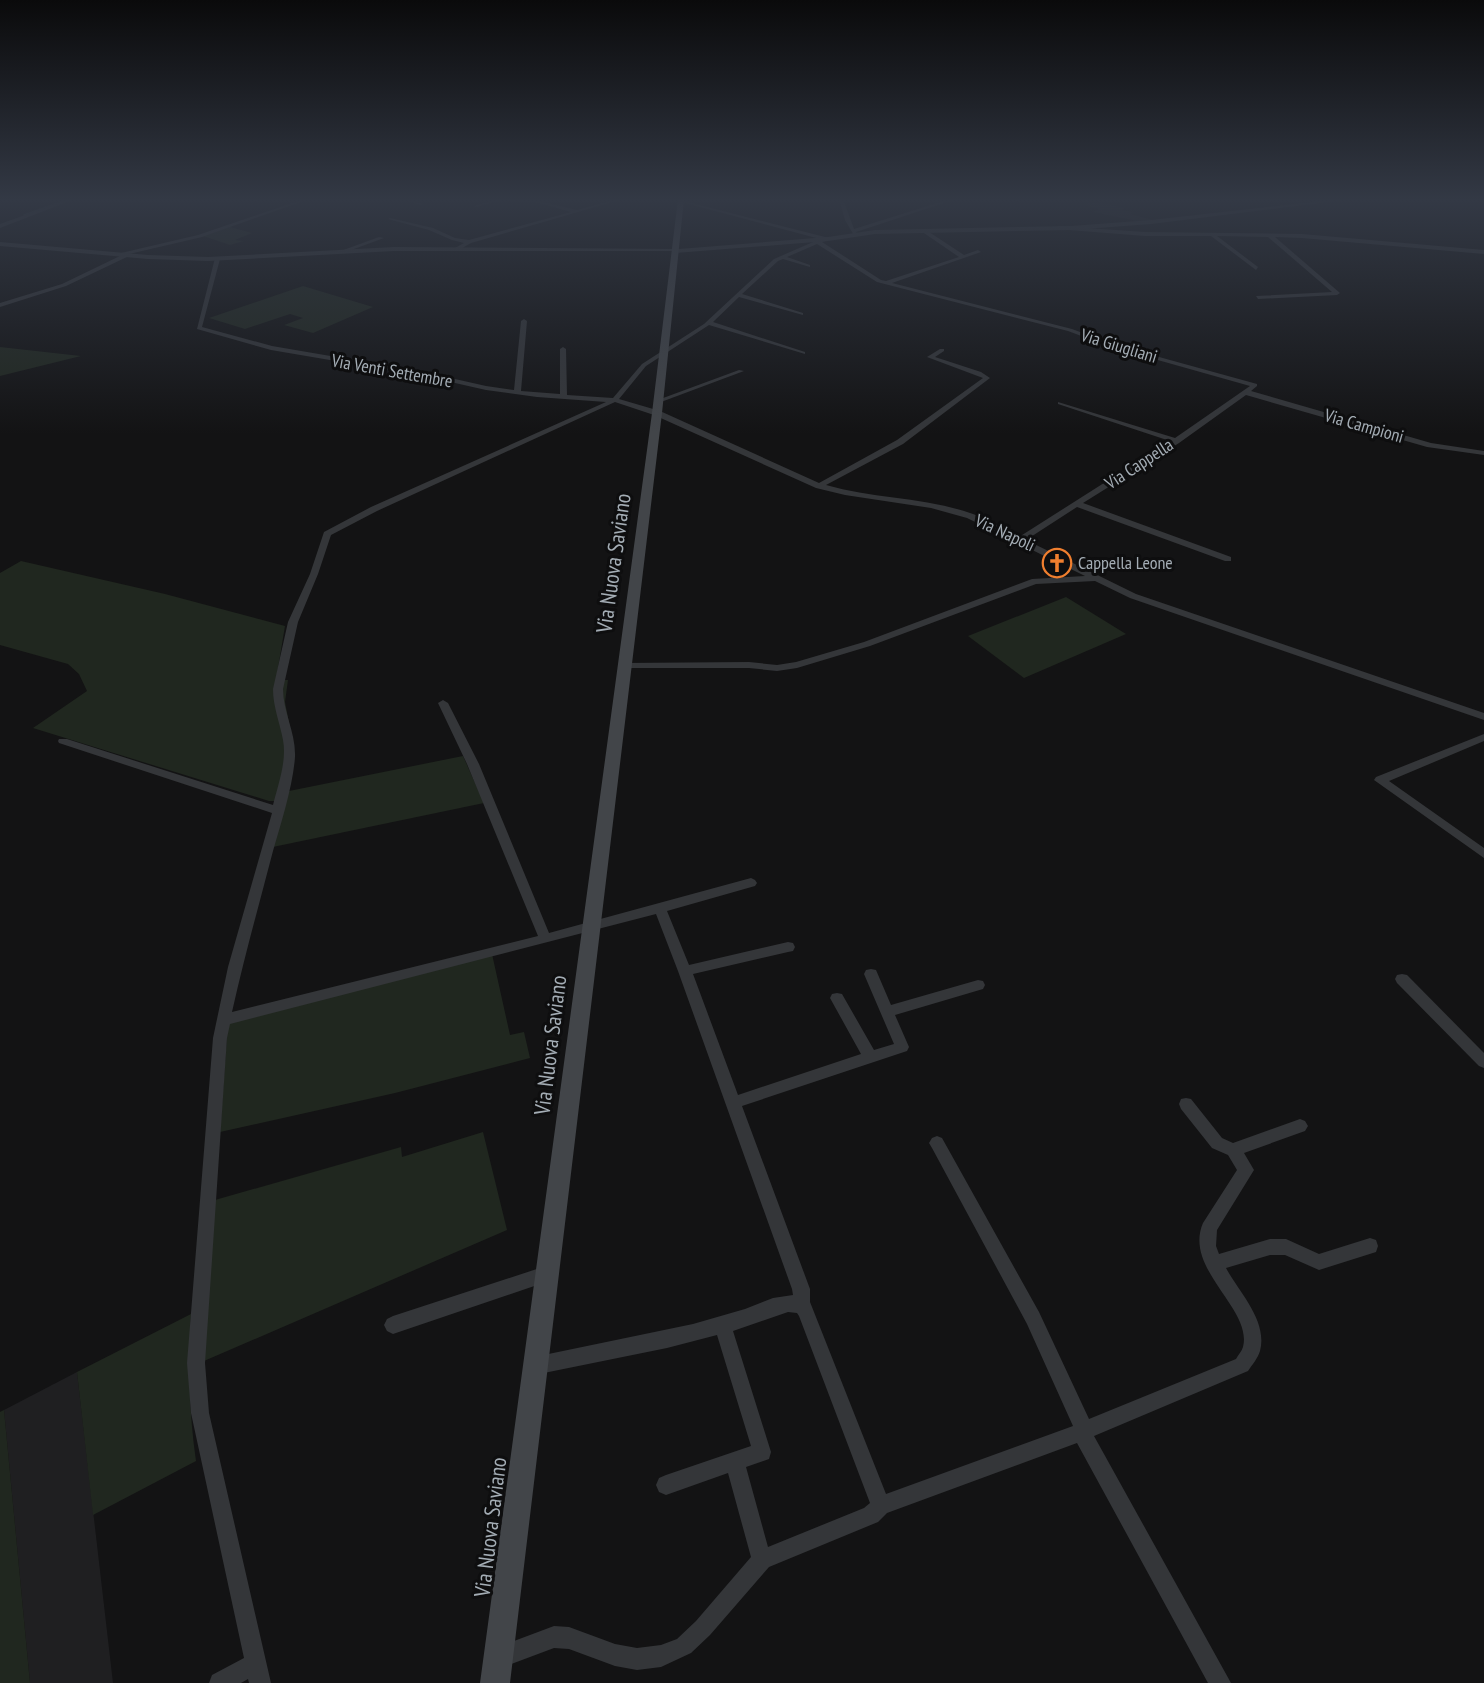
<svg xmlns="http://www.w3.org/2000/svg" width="1484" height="1683" font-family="'PT Sans Narrow',sans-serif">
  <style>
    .built { fill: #1f1f21 }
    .green { fill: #20271f }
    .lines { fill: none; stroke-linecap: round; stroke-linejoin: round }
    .stream { stroke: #2c393d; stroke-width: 1.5 }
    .minor { fill: #343639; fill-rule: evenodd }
    .tertiary { fill: #343639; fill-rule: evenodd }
    .secondary { fill: #424549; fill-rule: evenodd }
    .labels { text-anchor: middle; stroke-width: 6; stroke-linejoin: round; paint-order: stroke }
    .far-street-label { font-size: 18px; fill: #a4adb5; stroke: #0e0e0f }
    .far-poi-label { font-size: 18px; fill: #a4adb5; stroke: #0e0e0f; text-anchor: start }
    .street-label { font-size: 22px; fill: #a4adb5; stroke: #0e0e0f }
  </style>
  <rect width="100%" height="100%" fill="#131314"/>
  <g class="built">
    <path d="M 1092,201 L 1125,208 L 1122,210 L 1133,212 L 1130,214 L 1153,220 L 1137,221 L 1093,212 L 1099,209 L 1084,205 Z"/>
    <path d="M 77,1372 L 113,1683 L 30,1683 L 4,1410 Z"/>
  </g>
  <g class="green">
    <path d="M 230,227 L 252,233 L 235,240 L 244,241 L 230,245 L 203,236 Z"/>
    <path d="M 303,286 L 373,307 L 313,333 L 284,325 L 303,318 L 290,314 L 245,329 L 209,318 Z"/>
    <path d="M 0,347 L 81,356 L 0,376 Z"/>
    <path d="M 21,561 L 165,594 L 285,626 L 276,680 L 288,680 L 285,702 L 293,743 L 289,791 L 463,756 L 484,803 L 268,848 L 282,801 L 269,801 L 33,728 L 87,691 L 79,674 L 68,664 L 0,645 L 0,573 Z"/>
    <path d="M 1066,597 L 1126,634 L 1024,678 L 968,636 Z"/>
    <path d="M 492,954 L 510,1035 L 524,1032 L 530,1058 L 395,1093 L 220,1132 L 228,1022 Z"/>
    <path d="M 483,1132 L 507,1230 L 204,1361 L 215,1200 L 401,1147 L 402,1157 Z"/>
    <path d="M 191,1314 C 188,1364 189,1412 196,1461 L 93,1515 L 77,1372 Z"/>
    <path d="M 4,1410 L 30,1683 L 0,1683 L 0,1412 Z"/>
  </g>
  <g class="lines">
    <path class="stream" d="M 24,215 L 69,199"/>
    <g class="minor">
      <path d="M 70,199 L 75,199 L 0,228 L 0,224 Z"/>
      <path d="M 304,199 L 309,199 L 202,237 L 129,254 L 129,256 L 66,286 L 0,307 L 0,303 L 62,284 L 122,255 L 121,253 L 198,235 Z"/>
      <path d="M 400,199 L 406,199 L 423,204 L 421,205 Z"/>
      <path d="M 497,199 L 539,201 L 577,210 L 617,199 L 623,199 L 471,243 L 457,251 L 455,248 L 464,243 L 452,240 L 429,230 L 388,219 L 390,218 L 433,228 L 455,238 L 469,240 L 571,212 L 539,203 L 501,200 L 476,207 L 474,206 Z"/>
      <path d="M 670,199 L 676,199 L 829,238 L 829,240 L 822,242 L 881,280 L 886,281 L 959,257 L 921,231 L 926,230 L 964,255 L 978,250 L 981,252 L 892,283 L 1072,329 L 1112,344 L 1257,384 L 1257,386 L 1251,391 L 1431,443 L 1484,451 L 1484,455 L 1427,447 L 1246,395 L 1179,443 L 1083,503 L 1231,557 L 1231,561 L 1225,561 L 1077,507 L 1026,540 L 1136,594 L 1484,713 L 1484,720 L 1130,598 L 1095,581 L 1036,584 L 870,646 L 797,668 L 777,671 L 749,668 L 619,668 L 618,666 L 623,663 L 749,662 L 777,665 L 796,662 L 864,642 L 1032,579 L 1085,576 L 967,518 L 931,508 L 845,495 L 816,488 L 654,415 L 615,402 L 377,511 L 331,535 L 318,574 L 298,622 L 283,689 C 283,712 296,733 295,757 C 293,786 281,823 273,851 C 259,905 244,958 232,1012 L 538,936 L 467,764 L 438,703 L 443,700 L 448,703 L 479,764 L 549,933 L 751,878 L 755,880 L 757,883 L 755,886 L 667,911 L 689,965 L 788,942 L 793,943 L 795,947 L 793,951 L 788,952 L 693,974 L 738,1095 L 861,1054 L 830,998 L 832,994 L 837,993 L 842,994 L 874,1050 L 894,1044 L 864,974 L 866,970 L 871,969 L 876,970 L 891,1005 L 978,980 L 983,981 L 985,985 L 983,989 L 895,1015 L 909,1047 L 907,1051 L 742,1106 L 810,1289 L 810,1302 L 886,1494 L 1073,1426 L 1027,1324 L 932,1148 L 929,1143 L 932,1138 L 937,1136 L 942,1138 L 1039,1312 L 1089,1419 L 1236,1359 C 1238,1355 1242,1351 1243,1347 C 1253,1309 1183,1269 1203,1223 L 1237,1170 L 1228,1155 L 1212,1148 L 1181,1109 L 1179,1104 L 1181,1099 L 1186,1098 L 1191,1099 L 1222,1138 L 1233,1143 L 1300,1119 L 1305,1121 L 1308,1126 L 1305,1131 L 1244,1153 L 1254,1170 L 1217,1230 L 1216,1246 L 1219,1254 L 1270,1239 L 1286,1239 L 1319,1254 L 1370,1238 L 1376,1240 L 1378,1246 L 1376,1252 L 1319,1270 L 1285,1255 L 1270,1255 L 1226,1268 C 1239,1292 1268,1321 1260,1351 C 1258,1358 1252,1365 1248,1371 L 1094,1436 L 1231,1683 L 1208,1683 L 1077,1443 L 887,1513 L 878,1522 L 769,1567 L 710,1635 L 691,1653 L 661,1667 L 637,1670 L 615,1666 L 569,1649 L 554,1648 L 498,1669 L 490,1666 L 487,1658 L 490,1650 L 554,1626 L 569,1627 L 615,1644 L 637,1648 L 661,1645 L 677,1639 L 696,1621 L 751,1557 L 728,1473 L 666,1495 L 659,1492 L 656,1485 L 659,1478 L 666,1475 L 751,1446 L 717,1335 L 667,1348 L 534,1375 L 528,1372 L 525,1366 L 528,1360 L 534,1357 L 693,1324 L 745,1309 L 773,1298 L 793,1295 L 792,1289 L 678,971 L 656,914 L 230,1024 L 227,1038 L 205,1363 L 209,1413 L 271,1683 L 249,1683 L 248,1679 L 241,1683 L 209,1683 L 212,1675 L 244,1658 L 191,1413 L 187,1363 L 213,1038 L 228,967 L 272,813 L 59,743 L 58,741 L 59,739 L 67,739 L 273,805 C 278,785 287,761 283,740 C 280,723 273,707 273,689 L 288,622 L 310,574 L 324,532 L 371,507 L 606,402 L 537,397 L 486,390 L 424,376 L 271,350 L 197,329 L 215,258 L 220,259 L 202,327 L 272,346 L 424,372 L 486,386 L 514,390 L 521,321 L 524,319 L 527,321 L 521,391 L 560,394 L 560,349 L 563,347 L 566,349 L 567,395 L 613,398 L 642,364 L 704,324 L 774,259 L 820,239 ZM 817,244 L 877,282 L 1068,331 L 1108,346 L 1250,386 L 1175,438 L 1058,402 L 1058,404 L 1170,441 L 1019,537 C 1004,529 989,520 973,514 C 926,497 874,499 826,485 L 903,444 L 990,378 L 981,372 L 935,357 L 944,351 L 944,349 L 940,349 L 927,357 L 983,378 L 897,440 L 819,483 L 660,411 L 619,399 L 646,366 L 709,325 L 805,354 L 805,352 L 713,322 L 739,297 L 803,315 L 803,313 L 742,294 L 778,261 L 783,259 L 810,267 L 810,265 L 787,257 ZM 788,1312 L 797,1313 L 799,1316 L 870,1503 L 864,1508 L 768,1547 L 746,1467 L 769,1459 L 771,1452 L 733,1331 Z"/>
      <path d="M 839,199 L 843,199 L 854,229 L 950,199 L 956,199 L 856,232 L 858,235 L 855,237 L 845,220 Z"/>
      <path d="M 1058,226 L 1145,232 L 1302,234 L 1484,250 L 1484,254 L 1302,238 L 1275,237 L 1340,293 L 1337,295 L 1258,299 L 1256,296 L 1332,292 L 1268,237 L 1217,236 L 1258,267 L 1256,270 L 1211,236 L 1145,236 L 1056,229 Z"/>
      <path d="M 379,237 L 384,238 L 343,253 L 338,252 Z"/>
      <path d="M 739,370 L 744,371 L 661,402 L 655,401 Z"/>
      <path d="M 1484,734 L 1484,741 L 1389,781 L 1484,848 L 1484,858 L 1374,780 L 1376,777 Z"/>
      <path d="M 1402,974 L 1407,975 L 1484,1053 L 1484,1068 L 1479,1066 L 1397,983 L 1395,979 L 1397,975 Z"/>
      <path d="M 546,1266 L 552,1268 L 554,1274 L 552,1280 L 546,1282 L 393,1334 L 387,1331 L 384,1325 L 387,1319 L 393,1316 Z"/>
    </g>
    <path class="tertiary" d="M 1338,199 L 1353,199 L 1151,224 L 1071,230 L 875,234 L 828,241 L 675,253 L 672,251 L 394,251 L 208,261 L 148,259 L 0,246 L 0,242 L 148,255 L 208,257 L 394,247 L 679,249 L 828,237 L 875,230 L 1071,226 L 1151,220 Z"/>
    <path class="secondary" d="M 678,199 L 684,199 L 662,413 L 510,1683 L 480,1683 L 652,413 Z"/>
  </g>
  <linearGradient id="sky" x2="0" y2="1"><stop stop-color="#0a0a0b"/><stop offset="0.46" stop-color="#333945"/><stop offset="1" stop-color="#333945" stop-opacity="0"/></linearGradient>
  <rect width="1484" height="434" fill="url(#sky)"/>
  <defs>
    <g id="church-ring" transform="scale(1.5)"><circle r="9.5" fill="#0e0e0f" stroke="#f07f2f" stroke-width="1.5"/><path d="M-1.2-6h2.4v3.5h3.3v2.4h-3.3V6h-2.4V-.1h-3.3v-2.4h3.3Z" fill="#f07f2f"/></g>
  </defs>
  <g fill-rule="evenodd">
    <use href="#church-ring" x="1057" y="563"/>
  </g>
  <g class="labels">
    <g class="far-street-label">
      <text transform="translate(1119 346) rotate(17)" y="6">Via Giugliani</text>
      <text transform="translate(392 371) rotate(10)" y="6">Via Venti Settembre</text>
      <text transform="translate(1364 426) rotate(16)" y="6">Via Campioni</text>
      <text transform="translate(1139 464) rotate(-33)" y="6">Via Cappella</text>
      <text transform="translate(1005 533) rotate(25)" y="6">Via Napoli</text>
    </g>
    <g class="far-poi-label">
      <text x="1078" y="569">Cappella Leone</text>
    </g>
    <g class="street-label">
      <text transform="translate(613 563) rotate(-82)" y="8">Via Nuova Saviano</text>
      <text transform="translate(550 1045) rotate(-83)" y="8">Via Nuova Saviano</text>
      <text transform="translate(490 1527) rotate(-83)" y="8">Via Nuova Saviano</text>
    </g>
  </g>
</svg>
